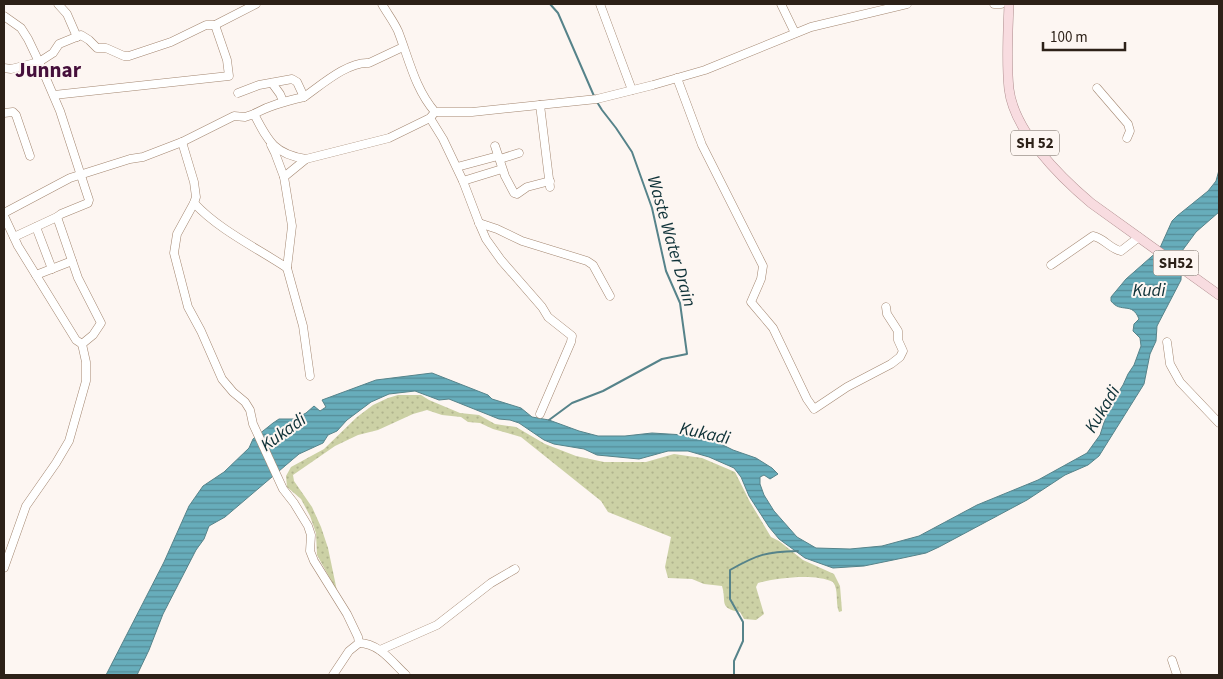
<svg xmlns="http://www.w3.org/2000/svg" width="1223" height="679" font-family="'Source Sans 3',sans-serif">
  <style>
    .grass { fill: url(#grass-dots) }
    .water { fill: url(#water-rules); stroke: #56838a }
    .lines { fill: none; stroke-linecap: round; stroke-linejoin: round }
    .stream { stroke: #56838a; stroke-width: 2 }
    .minor-casing { stroke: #a38670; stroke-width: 9 }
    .major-casing { stroke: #ae8c8d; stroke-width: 10 }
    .minor { stroke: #fff; stroke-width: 8 }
    .major { stroke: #f8dce0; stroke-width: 9 }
    .labels { text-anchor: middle; stroke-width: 4; stroke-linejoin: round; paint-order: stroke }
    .shield { fill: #fdf6f2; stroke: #6b6159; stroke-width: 1 }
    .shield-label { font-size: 15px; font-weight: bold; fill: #2d2118 }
    .water-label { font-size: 18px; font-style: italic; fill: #0e3137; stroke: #fdf6f2 }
    .district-label { font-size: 21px; font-weight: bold; fill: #450f3b; stroke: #fdf6f2 }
  </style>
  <defs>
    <pattern id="grass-dots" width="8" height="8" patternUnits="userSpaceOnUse" patternTransform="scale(1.25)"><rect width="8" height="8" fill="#ccd1a5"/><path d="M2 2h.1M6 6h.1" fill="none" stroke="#b0b38d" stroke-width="1.8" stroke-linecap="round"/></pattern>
    <pattern id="water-rules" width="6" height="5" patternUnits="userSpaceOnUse" patternTransform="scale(1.25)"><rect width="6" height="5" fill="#67adbb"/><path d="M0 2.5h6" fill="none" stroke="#558c97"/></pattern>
  </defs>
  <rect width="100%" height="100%" fill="#fdf6f2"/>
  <path class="grass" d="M 398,395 L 421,395 L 429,400 L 460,413 L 479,415 L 495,424 L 516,427 L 545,444 L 576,456 L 604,462 L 646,462 L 674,454 L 702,458 L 735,472 L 750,502 L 771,537 L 779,541 L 803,560 L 834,574 L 840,586 L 842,611 L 839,612 C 835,602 839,590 833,582 C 815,573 776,578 758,583 L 756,587 L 764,614 L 756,620 L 744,619 L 740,612 C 718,608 727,602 722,586 L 704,584 L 692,579 L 668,578 L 665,567 L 671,537 L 608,512 L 601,501 L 521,437 L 493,429 L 480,423 L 468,422 L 461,417 L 442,415 L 427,410 L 413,414 L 378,430 L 358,435 L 335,446 L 293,475 L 294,481 L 312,507 L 321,527 L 328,548 L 337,591 L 317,555 L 316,533 L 310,516 L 301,499 L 287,487 L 286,476 L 291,467 L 324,449 L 357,417 L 373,405 L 388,398 Z"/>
  <path class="water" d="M 1219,170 L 1219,212 L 1196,232 L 1182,251 L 1181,280 L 1157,326 L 1156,341 L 1150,354 L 1144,384 L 1099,456 L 1088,465 L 1065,475 L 1027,500 L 939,547 L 926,553 L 898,559 L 864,566 L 833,568 L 805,558 L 779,539 L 769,527 L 749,496 L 741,477 L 734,468 L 709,457 L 688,451 L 668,451 L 639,459 L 597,455 L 584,449 L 554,444 L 544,440 L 519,423 L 510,420 L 499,419 L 449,399 L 439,400 L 415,391 L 389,394 L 371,402 L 347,420 L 337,431 L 328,435 L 323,443 L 299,454 L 225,517 L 209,526 L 204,539 L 196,550 L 163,614 L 149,650 L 137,675 L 106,675 L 164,562 L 189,506 L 203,486 L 224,472 L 249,448 L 253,439 L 273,423 L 279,419 L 295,419 L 306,413 L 314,406 L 320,411 L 326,407 L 322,400 L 376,380 L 432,373 L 488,395 L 492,399 L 521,408 L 532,417 L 549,420 L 579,431 L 598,436 L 625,436 L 652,433 L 701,436 L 711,439 L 733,450 L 756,458 L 772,468 L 778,474 L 770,479 L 764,475 L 760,477 L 760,484 L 764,495 L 774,511 L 797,537 L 816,548 L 850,549 L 882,546 L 919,536 L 977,505 L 1038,480 L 1087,453 L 1100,435 L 1109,407 L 1123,385 L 1128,374 L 1134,365 L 1141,346 L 1140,338 L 1133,331 L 1134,324 L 1139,319 C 1132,301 1121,314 1111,301 L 1111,297 L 1126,279 L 1159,250 L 1172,221 L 1177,216 L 1208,191 L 1216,181 Z"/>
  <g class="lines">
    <g class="stream">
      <path d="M 550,4 L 558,13 L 594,96"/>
      <path d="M 549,420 L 572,403 L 603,391 L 662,359 L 687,354 L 680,303 L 666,271 L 652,208 L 632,152 L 616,128 L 602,110 L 597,102"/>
      <path d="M 734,675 L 734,661 L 743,641 L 743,622 L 730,599 L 730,570 C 758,554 766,552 798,551"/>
    </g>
    <g class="minor-casing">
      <g id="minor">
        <path d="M 58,4 L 67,14 L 77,37"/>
        <path d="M 382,4 C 387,13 394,22 398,31 C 409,59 415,89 435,112 L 472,112 L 597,99 L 653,85 L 705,70 L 811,27 L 907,4"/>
        <path d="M 600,4 L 632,90"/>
        <path d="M 781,4 L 795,33"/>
        <path d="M 994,4 L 1001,4"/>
        <path d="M 4,16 L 21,28 L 28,39 L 39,62 L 60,111 L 85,188 L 89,200 L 88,203 L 61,214 L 57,217 L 78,278 L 101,323 L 93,335 L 82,344 L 86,362 L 86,381 L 69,441 L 56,463 L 26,506 L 4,568"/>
        <path d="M 4,68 L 11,69 L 39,62 L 53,53 L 59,44 L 81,35 L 89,40 L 97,48 L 106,48 L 124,56 L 129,56 L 171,42 L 206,25 L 215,25 L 256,4"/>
        <path d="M 677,78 L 702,145 L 763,266 L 761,279 L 751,302 L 773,328 L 807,399 L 814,409 L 847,387 L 891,364 L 900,357 L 903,351 L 898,340 L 898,331 L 887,314 L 886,307"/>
        <path d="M 272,83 L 280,94 L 283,101"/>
        <path d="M 1097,88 L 1128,124 L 1130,131 L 1127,138"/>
        <path d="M 238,93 L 259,85 L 292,79 L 297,82 L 304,97 C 286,101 270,105 254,114"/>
        <path d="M 54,95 L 229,76 L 227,60 L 215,25"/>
        <path d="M 304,97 C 320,86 348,61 369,63 L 403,47"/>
        <path d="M 540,105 L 550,187"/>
        <path d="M 4,113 L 13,112 L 16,115 L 30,156"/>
        <path d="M 430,118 L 443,139 L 463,181 L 479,223 L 486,239 L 501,260 L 542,307 L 548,317 L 572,336 L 571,342 L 540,414"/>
        <path d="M 182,142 L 194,182 L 196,197 L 194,203 L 177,234 L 174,253 L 188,307 L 201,331 L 222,379 L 233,392 L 245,402 L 250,410 L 253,424 L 283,489 L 294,503 L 308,526 L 311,535 L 310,551 L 314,561 L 347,614 L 358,637 L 359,643 L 349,651 L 333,675"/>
        <path d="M 271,145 L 275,153 L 284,177"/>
        <path d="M 495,146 L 505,176 L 514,193 L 517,194 L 527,187 L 550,181"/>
        <path d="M 500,159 L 519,153"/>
        <path d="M 457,167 L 498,156"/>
        <path d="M 463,181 L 502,169"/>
        <path d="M 194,203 C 219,230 257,248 287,268 L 292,226 L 284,177 L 306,159"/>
        <path d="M 4,213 L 70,178 L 130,159 L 143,157 L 182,142 L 234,116 L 245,117 L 254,114 C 268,141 274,154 306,159 L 389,138 L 430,118 L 435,112"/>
        <path d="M 4,216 L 18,246 L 76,340 L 82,344"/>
        <path d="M 479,223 L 497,229 L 522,241 L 587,261 L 593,265 L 610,296"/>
        <path d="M 36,227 L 52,269"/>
        <path d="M 14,237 L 57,217"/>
        <path d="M 1051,265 L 1093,236 C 1104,238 1110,249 1121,251 L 1139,237"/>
        <path d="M 287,268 L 303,326 L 310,376"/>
        <path d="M 36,275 L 72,261"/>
        <path d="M 1167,342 L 1170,364 L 1180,382 L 1219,423"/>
        <path d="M 359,643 C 379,643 392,662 406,675"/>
        <path d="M 380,650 L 437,625 L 491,583 L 515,569"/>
        <path d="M 1172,660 L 1177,675"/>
      </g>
    </g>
    <g class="major-casing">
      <path id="major" d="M 1009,4 C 1008,32 1006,61 1009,89 C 1014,131 1059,176 1091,203 L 1219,295"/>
    </g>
    <use href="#minor" class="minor"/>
    <use href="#major" class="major"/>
  </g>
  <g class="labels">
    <g class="shield">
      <rect x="1011" y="130.5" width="48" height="25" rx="4"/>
      <rect x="1153.5" y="250.5" width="45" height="25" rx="4"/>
    </g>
    <g class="shield-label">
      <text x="1035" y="148">SH 52</text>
      <text x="1176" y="268">SH52</text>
    </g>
    <g class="water-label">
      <text transform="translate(672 241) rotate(74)" y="6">Waste Water Drain</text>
      <text x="1149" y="296">Kudi</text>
      <text transform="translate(1102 409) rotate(-59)" y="6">Kukadi</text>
      <text transform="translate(283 432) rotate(-36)" y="6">Kukadi</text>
      <text transform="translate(705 433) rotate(12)" y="6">Kukadi</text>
    </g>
    <g class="district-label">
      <text x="48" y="77">Junnar</text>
    </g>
  </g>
  <rect width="1223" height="679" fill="none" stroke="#2d2118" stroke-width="10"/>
  <path d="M1043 42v8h82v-8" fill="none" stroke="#2d2118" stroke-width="2.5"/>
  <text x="1050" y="42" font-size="15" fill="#2d2118" stroke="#fdf6f2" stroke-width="4" paint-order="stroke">100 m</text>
</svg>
